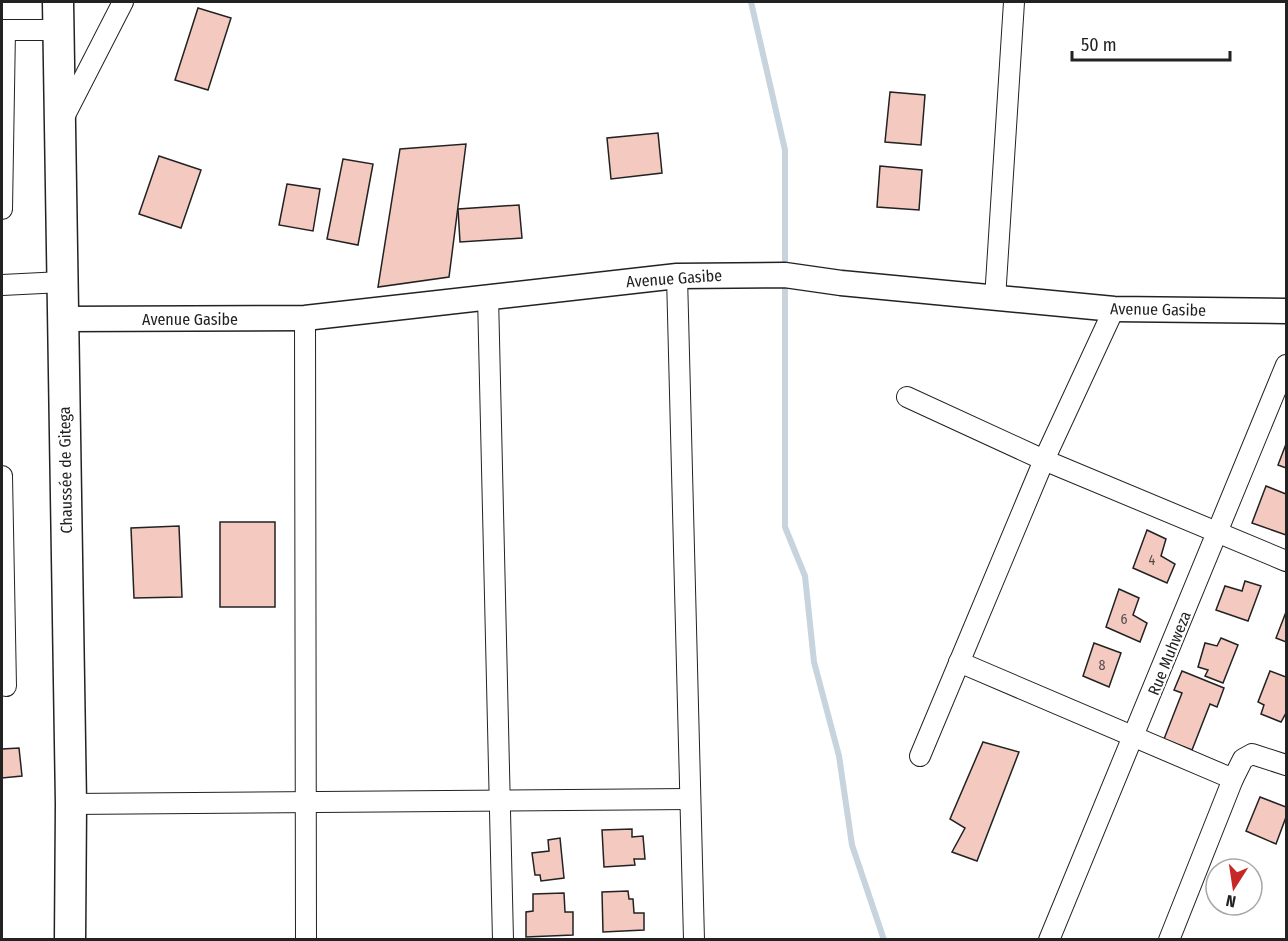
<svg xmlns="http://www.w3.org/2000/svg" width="1288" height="941" font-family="'Fira Sans Condensed',sans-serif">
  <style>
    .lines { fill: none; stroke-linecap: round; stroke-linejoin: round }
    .stream { stroke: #c7d3dd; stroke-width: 6 }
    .building { fill: #f3c9c0; stroke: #222; stroke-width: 1.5 }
    .minor-casing { stroke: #222; stroke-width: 22 }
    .tertiary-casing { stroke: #222; stroke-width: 27 }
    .primary-casing { stroke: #222; stroke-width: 33 }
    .minor { stroke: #fff; stroke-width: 20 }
    .tertiary { stroke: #fff; stroke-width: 24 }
    .primary { stroke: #fff; stroke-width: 30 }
    .labels { text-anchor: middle; stroke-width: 4.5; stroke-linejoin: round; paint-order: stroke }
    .number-label { font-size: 14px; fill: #564c4a }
    .street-label { font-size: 16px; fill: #222; stroke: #fff }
  </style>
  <rect width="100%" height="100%" fill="#fff"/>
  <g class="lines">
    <g class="stream">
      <path d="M 751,2 L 785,150 L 785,270"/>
      <path d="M 785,280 L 785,527 L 805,576 L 814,662 L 839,756 L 852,845 L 884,940"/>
    </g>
  </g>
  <g class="building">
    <path d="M 198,8 L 231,18 L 208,90 L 175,80 Z"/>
    <path d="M 890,92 L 925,95 L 921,145 L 885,142 Z"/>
    <path d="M 658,133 L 662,173 L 611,179 L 607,138 Z"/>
    <path d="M 466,144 L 449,277 L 378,287 L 400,149 Z"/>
    <path d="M 159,156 L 201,170 L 181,228 L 139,214 Z"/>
    <path d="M 343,159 L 373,164 L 358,245 L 327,239 Z"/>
    <path d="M 880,166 L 922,170 L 919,210 L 877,207 Z"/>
    <path d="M 287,184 L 320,189 L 313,231 L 279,225 Z"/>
    <path d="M 519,205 L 522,238 L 460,242 L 458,209 Z"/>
    <path d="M 1286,444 L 1286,468 L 1278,465 Z"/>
    <path d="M 1266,486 L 1286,494 L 1286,535 L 1252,523 Z"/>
    <rect x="220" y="522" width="55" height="85"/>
    <path d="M 179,526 L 182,597 L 134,598 L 131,528 Z"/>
    <path d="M 1147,530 L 1166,539 L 1161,556 L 1175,564 L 1167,583 L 1133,568 Z"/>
    <path d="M 1245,581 L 1261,586 L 1248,621 L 1216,610 L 1225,586 L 1242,591 Z"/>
    <path d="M 1119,589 L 1139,598 L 1133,615 L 1147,623 L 1140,642 L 1106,627 Z"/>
    <path d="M 1286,612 L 1286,642 L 1276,638 Z"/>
    <path d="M 1221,638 L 1238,645 L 1223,683 L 1205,676 L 1208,670 L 1198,667 L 1205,643 L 1217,646 Z"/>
    <path d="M 1094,643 L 1121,653 L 1109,687 L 1083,676 Z"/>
    <path d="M 1182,671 L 1224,688 L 1217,707 L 1210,704 L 1192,750 L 1164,739 L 1182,693 L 1174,690 Z"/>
    <path d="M 1270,671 L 1286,677 L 1286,713 L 1281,722 L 1261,714 L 1264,705 L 1258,702 Z"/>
    <path d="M 983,742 L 1019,752 L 977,861 L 952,852 L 965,828 L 950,819 Z"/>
    <path d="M 19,748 L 22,776 L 2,778 L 2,749 Z"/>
    <path d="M 1260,797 L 1286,807 L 1286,817 L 1276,844 L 1246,831 Z"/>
    <path d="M 632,829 L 632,837 L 643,836 L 645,859 L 634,859 L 635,865 L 604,867 L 602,830 Z"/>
    <path d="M 560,838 L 564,878 L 541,881 L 540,875 L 535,875 L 532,853 L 549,851 L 548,840 Z"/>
    <path d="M 628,891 L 629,899 L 633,899 L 634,913 L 644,913 L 644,930 L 603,932 L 602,892 Z"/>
    <path d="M 564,893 L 565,912 L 573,912 L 573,935 L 526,937 L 526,912 L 533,911 L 533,894 Z"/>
  </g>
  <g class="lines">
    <g class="minor-casing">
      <g id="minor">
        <path d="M 2,30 L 58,30"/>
        <path d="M 63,119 L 123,2"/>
        <path d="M 2,209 L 5,30"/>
        <path d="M 677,276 L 694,940"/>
        <path d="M 2,285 L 62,282"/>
        <path d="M 488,296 L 503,940"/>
        <path d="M 995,299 L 1014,2"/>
        <path d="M 305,318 L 306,940"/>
        <path d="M 907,397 L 1044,460 L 1286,561"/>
        <path d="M 2,476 L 6,686"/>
        <path d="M 959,662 L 1233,779 L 1169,940"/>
        <path d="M 920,756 L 1044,460 L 1114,309"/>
        <path d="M 1233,779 L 1243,759 L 1252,754 L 1286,765"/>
        <path d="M 71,804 L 690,799"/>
        <path d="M 1049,940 L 1286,365"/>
      </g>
    </g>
    <g class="tertiary-casing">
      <path id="tertiary" d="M 62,319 L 305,318 L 677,276 L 785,275 L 841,283 L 1114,309 L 1286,311"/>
    </g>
    <g class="primary-casing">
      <path id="primary" d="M 58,2 L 71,804 L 70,940"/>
    </g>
    <use href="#minor" class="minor"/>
    <use href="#tertiary" class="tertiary"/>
    <use href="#primary" class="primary"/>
  </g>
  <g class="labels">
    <g class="number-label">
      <text x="1152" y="565">4</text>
      <text x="1124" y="624">6</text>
      <text x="1102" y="670">8</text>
    </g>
    <g class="street-label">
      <text transform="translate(674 278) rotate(-4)" y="6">Avenue Gasibe</text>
      <text transform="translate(1158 309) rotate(1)" y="6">Avenue Gasibe</text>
      <text x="190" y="325">Avenue Gasibe</text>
      <text transform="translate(65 470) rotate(-91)" y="6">Chaussée de Gitega</text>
      <text transform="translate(1169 653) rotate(-68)" y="6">Rue Muhweza</text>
    </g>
  </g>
  <rect width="1288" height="941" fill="none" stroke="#222222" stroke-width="6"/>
  <g transform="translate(1234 887) rotate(192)"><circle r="28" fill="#ffffff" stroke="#a7a7a7" stroke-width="1.5"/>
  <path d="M0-4.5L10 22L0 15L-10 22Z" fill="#c62828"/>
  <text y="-9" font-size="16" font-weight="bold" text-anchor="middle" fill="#222222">N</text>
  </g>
  <path d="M1072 51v9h158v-9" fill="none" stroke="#222222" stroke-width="3"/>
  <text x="1081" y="51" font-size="18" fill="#222222" stroke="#ffffff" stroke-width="4.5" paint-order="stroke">50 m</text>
</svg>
